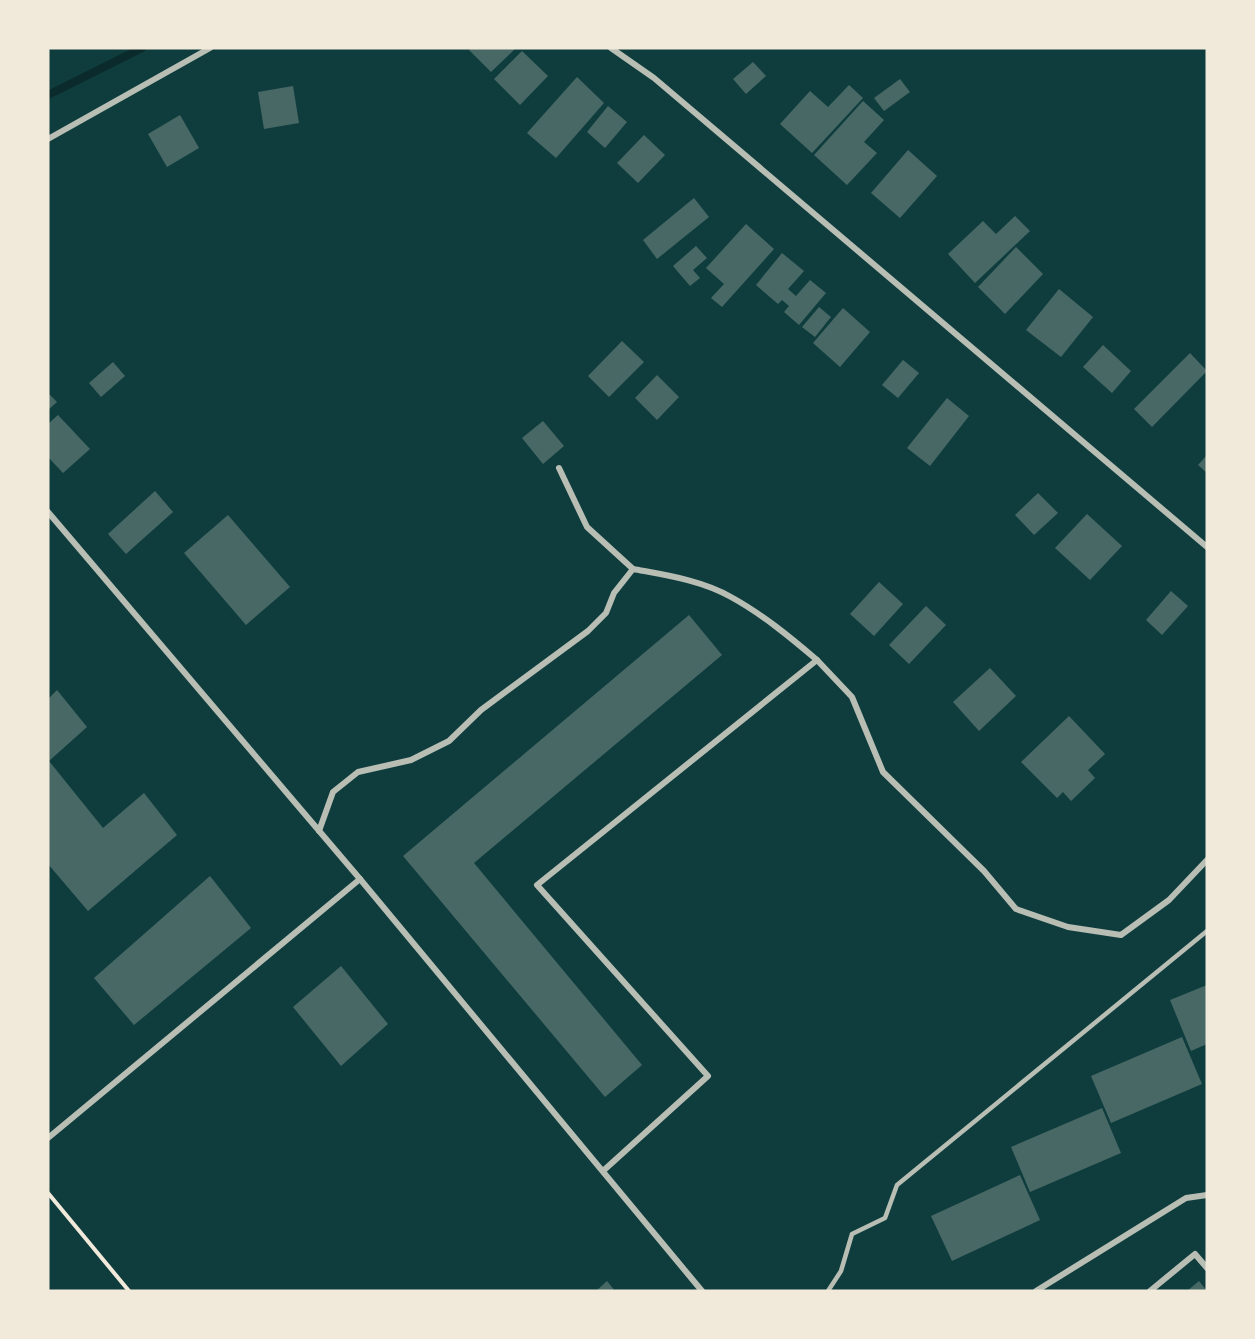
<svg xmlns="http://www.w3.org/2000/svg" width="1255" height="1339" font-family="Raleway,sans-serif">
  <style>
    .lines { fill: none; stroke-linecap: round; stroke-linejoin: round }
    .stream { stroke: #0a2a2b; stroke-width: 8 }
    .building { fill: #486865 }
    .path { stroke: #f1e9da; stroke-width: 4 }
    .service { stroke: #b8beb3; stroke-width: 4.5 }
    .minor { stroke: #b8beb3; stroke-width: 6 }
  </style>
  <rect width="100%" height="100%" fill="#0f3d3e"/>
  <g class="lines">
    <path class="stream" d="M 48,95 L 142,48"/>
  </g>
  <g class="building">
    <path d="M 471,48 L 516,48 L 491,72 L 469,50 Z"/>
    <path d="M 522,51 L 548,76 L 520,105 L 494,79 Z"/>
    <path d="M 753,62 L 766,76 L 746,94 L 733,79 Z"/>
    <path d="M 577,77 L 604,103 L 556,158 L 527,133 Z"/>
    <path d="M 900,79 L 910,92 L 884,111 L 874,98 Z"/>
    <path d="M 849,85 L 863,98 L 812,153 L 780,124 L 810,91 L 828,107 Z"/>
    <path d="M 293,86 L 299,123 L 264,129 L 258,92 Z"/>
    <path d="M 863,101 L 884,120 L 864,142 L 877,153 L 847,185 L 814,155 Z"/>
    <path d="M 608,106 L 627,122 L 605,148 L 587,132 Z"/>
    <path d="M 180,115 L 199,148 L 167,167 L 148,134 Z"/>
    <path d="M 644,135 L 665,155 L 638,183 L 617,163 Z"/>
    <path d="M 908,150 L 937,176 L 900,218 L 871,193 Z"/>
    <path d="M 694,198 L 709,217 L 657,259 L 643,240 Z"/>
    <path d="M 1015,216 L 1030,231 L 975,283 L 948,254 L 983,221 L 996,234 Z"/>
    <path d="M 746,224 L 774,249 L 722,307 L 711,298 L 724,284 L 706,268 Z"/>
    <path d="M 696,246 L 707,258 L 693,270 L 700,278 L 690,286 L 673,266 Z"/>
    <path d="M 1016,247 L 1043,274 L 1005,314 L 978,287 Z"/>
    <path d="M 782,253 L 804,271 L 788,289 L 796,296 L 810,280 L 826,293 L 799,325 L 784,312 L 789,306 L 782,300 L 778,304 L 756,285 Z"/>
    <path d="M 1059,289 L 1093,317 L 1061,357 L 1026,330 Z"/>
    <path d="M 819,307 L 831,317 L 815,337 L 802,327 Z"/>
    <path d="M 843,308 L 870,332 L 840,367 L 813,343 Z"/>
    <path d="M 622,341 L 644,362 L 609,397 L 588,376 Z"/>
    <path d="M 1103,345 L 1131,371 L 1112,393 L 1083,367 Z"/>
    <path d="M 1190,353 L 1207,371 L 1152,427 L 1134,409 Z"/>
    <path d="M 903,360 L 919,373 L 898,398 L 882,385 Z"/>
    <path d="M 113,362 L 125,376 L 101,397 L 89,383 Z"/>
    <path d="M 657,375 L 679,397 L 657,420 L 635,398 Z"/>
    <path d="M 48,393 L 57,402 L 48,410 Z"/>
    <path d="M 947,398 L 969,416 L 930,466 L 907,448 Z"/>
    <path d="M 58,415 L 90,449 L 63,473 L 48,457 L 48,424 Z"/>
    <path d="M 543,421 L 564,446 L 543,464 L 522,438 Z"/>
    <path d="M 1207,455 L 1207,473 L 1198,465 Z"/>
    <path d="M 155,491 L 173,512 L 126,554 L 108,534 Z"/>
    <path d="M 1038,493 L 1058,513 L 1034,535 L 1015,515 Z"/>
    <path d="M 1087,514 L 1122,546 L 1090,580 L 1055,548 Z"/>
    <path d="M 228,515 L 290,587 L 246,625 L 184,553 Z"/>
    <path d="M 879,582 L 903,604 L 874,636 L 850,614 Z"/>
    <path d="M 1171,591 L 1188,606 L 1162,635 L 1146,620 Z"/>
    <path d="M 926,606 L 946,625 L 909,664 L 889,645 Z"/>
    <path d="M 689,615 L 722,655 L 474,863 L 642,1065 L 605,1097 L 403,856 Z"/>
    <path d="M 990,668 L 1016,696 L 979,731 L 953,702 Z"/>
    <path d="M 57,690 L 87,727 L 49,761 L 103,828 L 144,793 L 177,835 L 88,911 L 48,864 L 48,699 Z"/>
    <path d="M 1069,716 L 1105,754 L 1088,770 L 1095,778 L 1071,801 L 1063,792 L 1057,798 L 1021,762 Z"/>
    <path d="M 210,876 L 251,928 L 134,1025 L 94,978 Z"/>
    <path d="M 341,966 L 388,1024 L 341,1066 L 293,1007 Z"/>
    <path d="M 1207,985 L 1207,1044 L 1191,1051 L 1170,1000 Z"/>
    <path d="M 1182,1037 L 1202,1084 L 1111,1123 L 1091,1076 Z"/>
    <path d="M 1102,1108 L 1121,1153 L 1030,1192 L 1011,1147 Z"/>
    <path d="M 1020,1175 L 1040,1220 L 952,1261 L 931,1216 Z"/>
    <path d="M 607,1281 L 615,1291 L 596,1291 Z"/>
    <path d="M 1199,1281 L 1207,1291 L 1187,1291 Z"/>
  </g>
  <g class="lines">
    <path class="path" d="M 48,1193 L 129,1291"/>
    <path class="service" d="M 828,1291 L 841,1271 L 852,1234 L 885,1218 L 897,1185 L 1207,931"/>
    <g class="minor">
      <path d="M 611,48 L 654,78 L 1207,547"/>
      <path d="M 48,139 L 210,48"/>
      <path d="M 559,468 L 587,527 L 633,569"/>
      <path d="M 48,512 L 360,879 L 702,1291"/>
      <path d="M 319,831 L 333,792 L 358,772 L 411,760 L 449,741 L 481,710 L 588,631 L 606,613 L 614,593 L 633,569 C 665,575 701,580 731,597 C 762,614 790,637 817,660"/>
      <path d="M 48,1138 L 360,879"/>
      <path d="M 603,1171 L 708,1076 L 537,885 L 817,660 L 852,697 L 883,772 L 984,871 L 1016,909 L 1068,927 L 1121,935 L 1169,900 L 1207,860"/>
      <path d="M 1036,1291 L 1186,1198 L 1207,1195"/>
      <path d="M 1150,1291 L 1195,1254 L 1207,1268"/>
    </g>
  </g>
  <rect width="1255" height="1339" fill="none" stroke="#f1e9da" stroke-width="99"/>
</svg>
